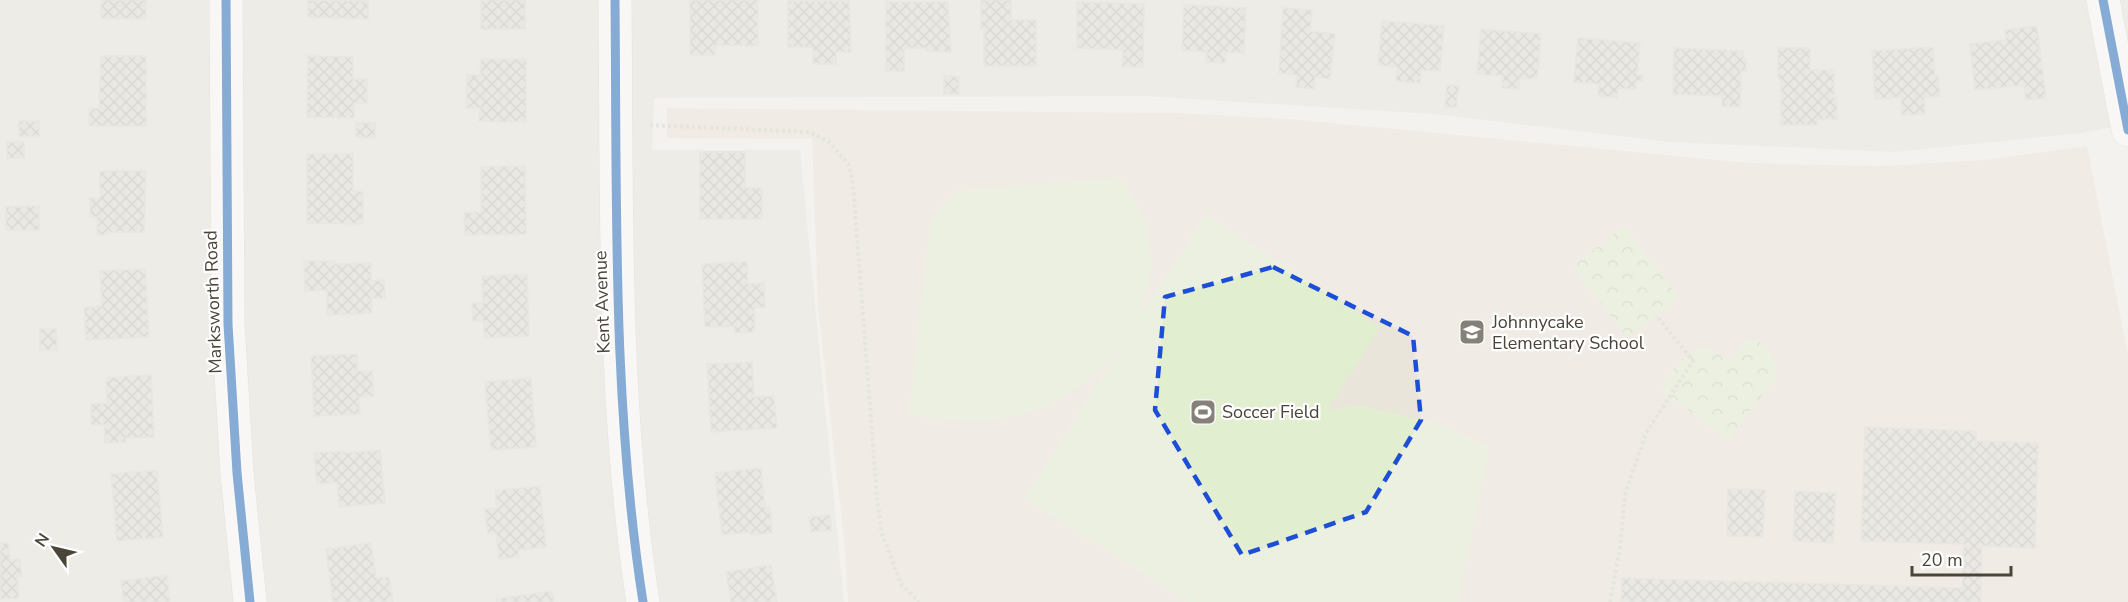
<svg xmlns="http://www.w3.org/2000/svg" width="2128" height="602" font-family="'Nunito Sans',sans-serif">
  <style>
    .residential { fill: #e7e4dc }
    .education { fill: #eae5da }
    .park { fill: url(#park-crowns) }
    .pitch { fill: #e1eecf }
    .building { fill: url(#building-cross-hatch); stroke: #dcd9d4; stroke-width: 1.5 }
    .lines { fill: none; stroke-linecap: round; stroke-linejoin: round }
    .minor-casing { stroke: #d2d0cb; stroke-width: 34 }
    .path { stroke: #d3d2cc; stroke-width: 4; stroke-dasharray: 3 3; stroke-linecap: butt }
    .minor { stroke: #fdfdfc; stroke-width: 33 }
    .cycleway-casing { stroke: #fff; stroke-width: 13 }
    .cycleway { stroke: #0057b8; stroke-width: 9 }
    .marked { fill: none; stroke: #1d4ed8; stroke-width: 4.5; stroke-dasharray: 12 8; stroke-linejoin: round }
    .labels { text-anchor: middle; stroke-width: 4.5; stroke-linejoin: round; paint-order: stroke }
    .street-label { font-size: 18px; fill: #4b4439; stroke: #fff }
    .poi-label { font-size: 18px; fill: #4b4439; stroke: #fff; text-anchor: start }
  </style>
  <defs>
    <pattern id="park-crowns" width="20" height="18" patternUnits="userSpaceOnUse" patternTransform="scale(1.5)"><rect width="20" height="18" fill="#e1eecf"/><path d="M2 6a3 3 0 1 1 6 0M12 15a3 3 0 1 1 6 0" fill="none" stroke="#c3cdb2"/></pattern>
    <pattern id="building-cross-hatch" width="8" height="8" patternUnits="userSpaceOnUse" patternTransform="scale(1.5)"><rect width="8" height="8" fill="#dedbd6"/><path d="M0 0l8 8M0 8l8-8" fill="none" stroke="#c0bdb8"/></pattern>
  </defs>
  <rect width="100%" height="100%" fill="#f4f2ee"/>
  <path class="residential" d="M 0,0 L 2128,0 L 2128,124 L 2082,133 L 1895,152 L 1670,142 L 1433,114 L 1144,96 L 654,98 L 652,150 L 800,150 L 844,602 L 0,602 Z"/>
  <path class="education" d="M 667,108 L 1178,113 L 1291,119 L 1750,163 L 1880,166 L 1984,160 L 2087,146 L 2128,355 L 2128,602 L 848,602 L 844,541 L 818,308 L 812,139 L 667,138 Z"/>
  <g class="park">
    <path d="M 1624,226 L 1679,298 L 1627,337 L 1573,266 Z"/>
    <path d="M 1748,339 C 1768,341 1778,361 1775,379 L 1728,439 L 1660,390 C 1673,372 1684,348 1709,348 L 1729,362 Z"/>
  </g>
  <path class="pitch" d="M 1121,178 L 1145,219 L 1152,264 L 1140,317 L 1206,215 L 1380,327 L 1328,410 L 1359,405 L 1438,424 L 1489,447 L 1457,602 L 1188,602 L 1025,498 L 1138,320 C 1130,331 1123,344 1114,354 C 1080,394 1026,421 973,420 C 952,419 930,417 909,415 L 931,219 L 957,191 Z"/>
  <g class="building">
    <path d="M 101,0 L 146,0 L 146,19 L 101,18 Z"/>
    <path d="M 308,0 L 368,1 L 368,19 L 308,17 Z"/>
    <rect x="481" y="0" width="44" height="29"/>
    <path d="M 690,0 L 758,0 L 758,46 L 715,45 L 715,55 L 690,55 Z"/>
    <path d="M 981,0 L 1011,0 L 1011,20 L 1036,20 L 1036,66 L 984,66 L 984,29 L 981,29 Z"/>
    <path d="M 788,1 L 849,1 L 851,52 L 836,52 L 836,64 L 813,64 L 813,47 L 788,47 Z"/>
    <path d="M 886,2 L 948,2 L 951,52 L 926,51 L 926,48 L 904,48 L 904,71 L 886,71 Z"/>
    <path d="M 1077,2 L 1144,4 L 1143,67 L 1122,67 L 1123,50 L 1077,48 Z"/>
    <path d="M 1184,5 L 1246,8 L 1244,53 L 1226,52 L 1225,63 L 1206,62 L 1207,52 L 1182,50 Z"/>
    <path d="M 1283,8 L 1312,10 L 1310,31 L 1335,34 L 1330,79 L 1315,77 L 1314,89 L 1296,87 L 1297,75 L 1279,73 Z"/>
    <path d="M 1382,21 L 1444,26 L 1440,71 L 1421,70 L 1420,83 L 1396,81 L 1397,67 L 1378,65 Z"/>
    <path d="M 2037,26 L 2046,98 L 2026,100 L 2024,85 L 1975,90 L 1970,44 L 2006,40 L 2005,30 Z"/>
    <path d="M 1481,29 L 1541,34 L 1537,79 L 1520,78 L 1519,89 L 1502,88 L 1503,76 L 1477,74 Z"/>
    <path d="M 1578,38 L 1640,43 L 1637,75 L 1643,75 L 1642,81 L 1636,81 L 1636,89 L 1618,88 L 1617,98 L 1598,96 L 1599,84 L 1574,82 Z"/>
    <path d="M 1933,47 L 1935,77 L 1938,76 L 1940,96 L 1924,97 L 1925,114 L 1902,115 L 1901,97 L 1875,99 L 1872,51 Z"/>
    <path d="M 1674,48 L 1743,51 L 1743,57 L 1746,58 L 1746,71 L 1741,71 L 1740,107 L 1722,106 L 1722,96 L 1673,94 Z"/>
    <path d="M 1778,48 L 1810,48 L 1810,70 L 1834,70 L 1834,98 L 1837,97 L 1837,119 L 1817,119 L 1817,125 L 1781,125 L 1781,79 L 1778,79 Z"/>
    <path d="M 101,56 L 146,56 L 146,126 L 89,126 L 89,108 L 99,108 Z"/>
    <path d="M 308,56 L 353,57 L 353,79 L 367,79 L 367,103 L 354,103 L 354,118 L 307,117 Z"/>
    <path d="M 481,59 L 526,59 L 526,122 L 479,121 L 480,108 L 466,108 L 467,75 L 480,75 Z"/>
    <path d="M 944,76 L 959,77 L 959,94 L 944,94 Z"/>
    <path d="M 1447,85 L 1459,86 L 1456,107 L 1445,107 Z"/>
    <rect x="19" y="121" width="20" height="15"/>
    <path d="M 356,123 L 375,123 L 375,138 L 356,137 Z"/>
    <rect x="7" y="142" width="17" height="16"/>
    <path d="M 700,152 L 745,152 L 745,188 L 762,188 L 762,219 L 700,219 Z"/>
    <path d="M 307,154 L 353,154 L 353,191 L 363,192 L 363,224 L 307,223 Z"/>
    <path d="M 525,166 L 526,234 L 465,235 L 464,213 L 481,212 L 481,167 Z"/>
    <path d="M 100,171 L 146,171 L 144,232 L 107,232 L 107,235 L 97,235 L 97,217 L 90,217 L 90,198 L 100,198 Z"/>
    <path d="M 39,206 L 39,230 L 6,230 L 6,207 Z"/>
    <path d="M 304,261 L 334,261 L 335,264 L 371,263 L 371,281 L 384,280 L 385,298 L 371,298 L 372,313 L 327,315 L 327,290 L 305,291 Z"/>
    <path d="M 747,262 L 748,284 L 764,283 L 765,307 L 754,308 L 755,332 L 735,333 L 734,326 L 705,327 L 702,264 Z"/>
    <path d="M 145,269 L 149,337 L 86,340 L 84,308 L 102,306 L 100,271 Z"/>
    <path d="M 527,274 L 529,336 L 484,338 L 484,321 L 473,321 L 472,303 L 483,303 L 482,276 Z"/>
    <path d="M 40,329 L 56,329 L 57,350 L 40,350 Z"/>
    <path d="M 357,354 L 357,371 L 372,371 L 374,396 L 359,397 L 360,414 L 314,416 L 311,356 Z"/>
    <path d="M 752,362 L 754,397 L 774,396 L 777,428 L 711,432 L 707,364 Z"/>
    <path d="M 151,375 L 154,437 L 126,438 L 125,442 L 105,443 L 104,425 L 91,425 L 91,404 L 107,403 L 106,378 Z"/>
    <path d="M 531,378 L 536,447 L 491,450 L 485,382 Z"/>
    <path d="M 1865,427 L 1976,431 L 1976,441 L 2038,443 L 2035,548 L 1982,546 L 1981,602 L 1621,602 L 1622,578 L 1962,588 L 1964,544 L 1861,541 Z"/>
    <path d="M 380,450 L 385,503 L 339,507 L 337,482 L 317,484 L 314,453 L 344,451 L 344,453 Z"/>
    <path d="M 761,468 L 765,508 L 770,507 L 772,533 L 751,535 L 750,532 L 722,535 L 715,473 Z"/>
    <path d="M 157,470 L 163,537 L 117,541 L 111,474 Z"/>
    <path d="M 540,486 L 546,547 L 518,550 L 519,557 L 499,559 L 496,533 L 488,534 L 485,509 L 497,508 L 495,491 Z"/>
    <path d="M 1728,489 L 1765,490 L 1763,537 L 1727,536 Z"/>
    <path d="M 1795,491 L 1836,493 L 1833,543 L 1793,541 Z"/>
    <path d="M 830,515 L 831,530 L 811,532 L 809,517 Z"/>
    <path d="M 0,543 L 8,543 L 10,561 L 20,559 L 22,576 L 17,577 L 19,598 L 0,599 Z"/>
    <path d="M 371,543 L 376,578 L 389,577 L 393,602 L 333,602 L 326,549 Z"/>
    <path d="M 771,565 L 777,602 L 731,602 L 726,572 Z"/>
    <path d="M 167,575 L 170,602 L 124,602 L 121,581 Z"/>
    <path d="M 552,591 L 554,602 L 497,602 L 496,599 Z"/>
  </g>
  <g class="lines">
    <g class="minor-casing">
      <g id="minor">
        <path d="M 226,0 L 228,324 L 237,473 L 250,602"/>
        <path d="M 615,0 C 617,201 612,403 643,602"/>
        <path d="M 2103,0 L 2128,130"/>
      </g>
    </g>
    <g class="path">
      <path d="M 650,125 L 809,132 L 828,141 L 849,165 L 853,184 L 877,498 L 882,534 L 901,584 L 919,602"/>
      <path d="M 1610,602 L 1620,548 L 1625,494 L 1646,433 L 1693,361 L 1656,315"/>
    </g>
    <use href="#minor" class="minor"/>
    <g class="cycleway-casing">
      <g id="cycleway">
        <path d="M 226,0 L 228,324 L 237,473 L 250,602"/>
        <path d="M 615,0 C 617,201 612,403 643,602"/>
        <path d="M 2103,0 L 2128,130"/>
      </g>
    </g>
    <use href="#cycleway" class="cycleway"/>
  </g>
  <path d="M0 0H2128V602H0ZM 1273,267 L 1413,336 L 1421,420 L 1366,512 L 1242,555 L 1155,410 L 1165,297 Z" fill="#f4f2ee" fill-opacity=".55" fill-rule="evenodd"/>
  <path class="marked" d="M 1273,267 L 1413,336 L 1421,420 L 1366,512 L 1242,555 L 1155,410 L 1165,297 Z"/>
  <defs>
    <g id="school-square" transform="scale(1.35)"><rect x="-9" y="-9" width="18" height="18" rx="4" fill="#868178" stroke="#fff"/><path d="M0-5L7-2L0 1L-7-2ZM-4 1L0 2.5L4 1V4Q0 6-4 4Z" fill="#fff"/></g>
    <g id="stadium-square" transform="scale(1.35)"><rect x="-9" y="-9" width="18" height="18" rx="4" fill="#868178" stroke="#fff"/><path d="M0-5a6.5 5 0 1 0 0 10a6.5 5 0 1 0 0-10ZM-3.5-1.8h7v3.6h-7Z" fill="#fff"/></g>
  </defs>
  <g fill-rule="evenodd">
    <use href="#school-square" x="1472" y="332"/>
    <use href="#stadium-square" x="1203" y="412"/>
  </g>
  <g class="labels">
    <g class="street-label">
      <text transform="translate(213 302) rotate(-92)" y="6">Marksworth Road</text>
      <text transform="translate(602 302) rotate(-92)" y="6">Kent Avenue</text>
    </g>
    <g class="poi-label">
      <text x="1492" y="328">Johnnycake<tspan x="1492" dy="21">Elementary School</tspan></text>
      <text x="1222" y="418">Soccer Field</text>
    </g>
  </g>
  <g transform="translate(54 548) rotate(304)" stroke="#ffffff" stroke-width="4.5" paint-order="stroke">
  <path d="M0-4.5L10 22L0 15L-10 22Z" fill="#4b4439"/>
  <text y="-9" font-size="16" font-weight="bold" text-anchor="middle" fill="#4b4439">N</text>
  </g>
  <path d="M1912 566v9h99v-9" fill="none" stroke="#4b4439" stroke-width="3"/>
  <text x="1921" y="566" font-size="18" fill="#4b4439" stroke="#ffffff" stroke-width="4.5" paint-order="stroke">20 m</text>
</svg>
